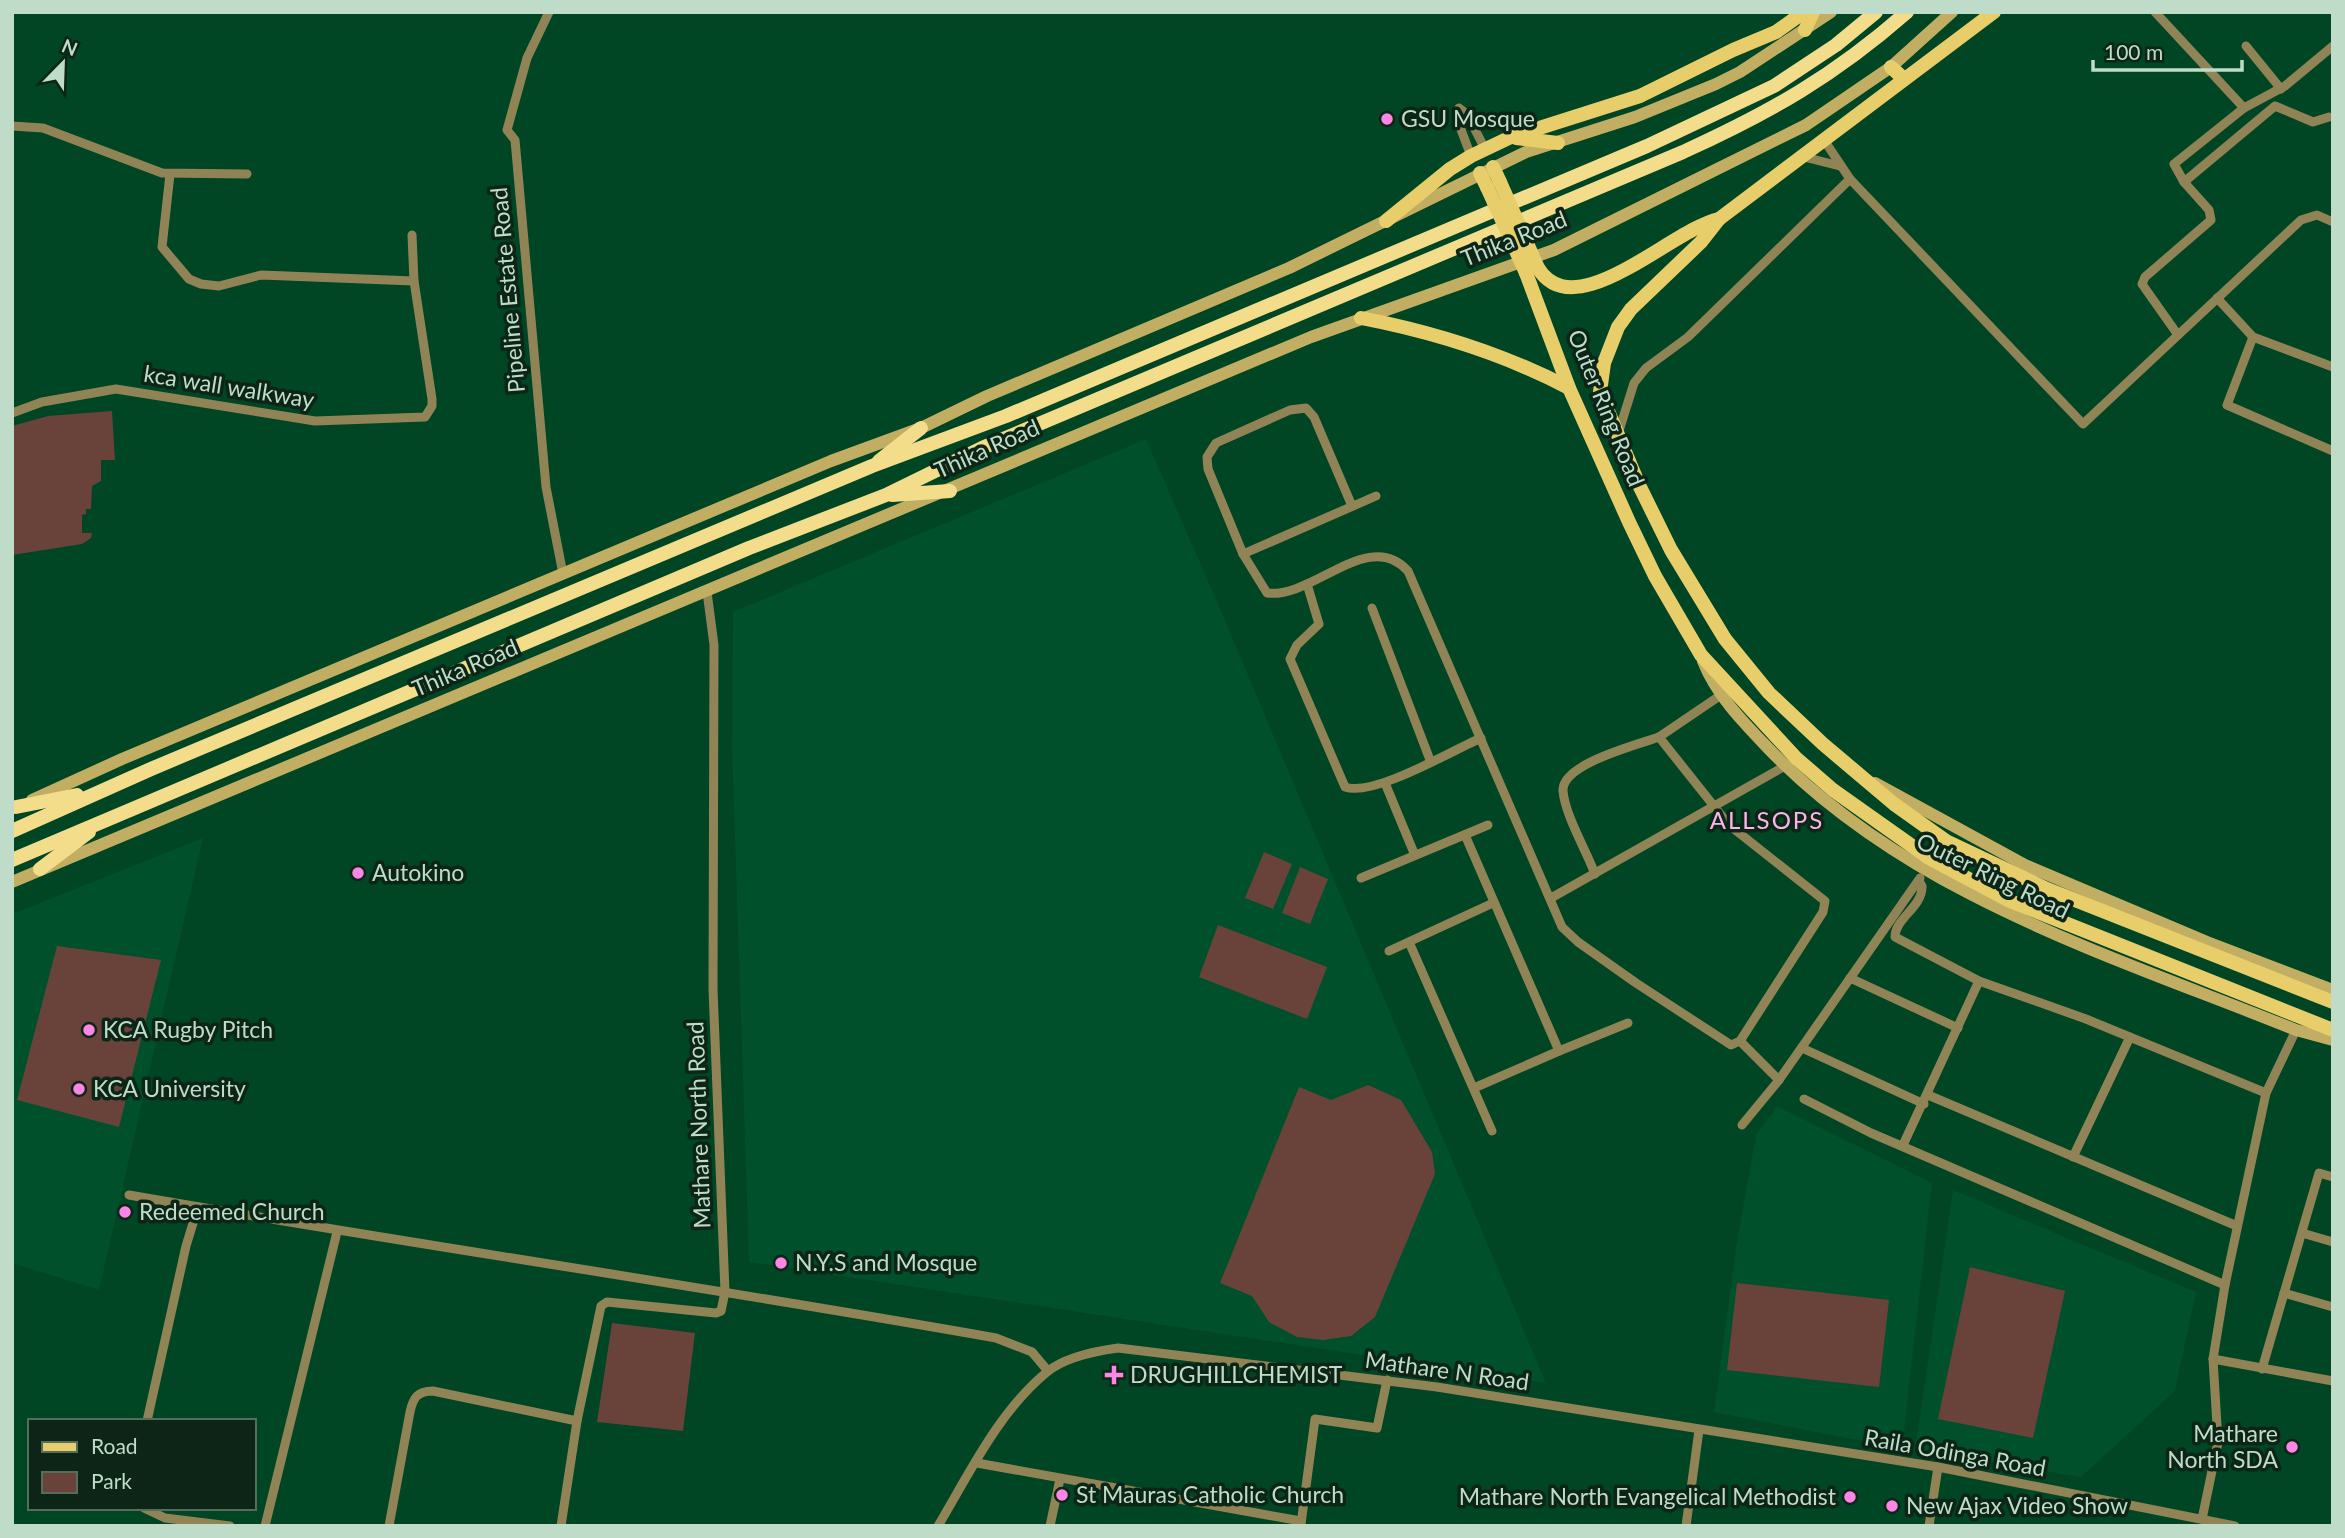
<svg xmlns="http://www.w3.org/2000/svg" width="2345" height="1538" font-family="Lato,sans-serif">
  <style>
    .built { fill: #00502b }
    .green { fill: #69433a }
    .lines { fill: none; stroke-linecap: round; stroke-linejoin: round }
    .minor { stroke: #908456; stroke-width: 9 }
    .secondary { stroke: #c1ae62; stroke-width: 12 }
    .primary { stroke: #e8ce6a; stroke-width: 14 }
    .trunk { stroke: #f3dd8a; stroke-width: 14 }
    .primary-bridge { stroke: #e8ce6a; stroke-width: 14 }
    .poi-dot { fill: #fb86e5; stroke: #0d2517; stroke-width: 2.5 }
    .labels { text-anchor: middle; stroke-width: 7; stroke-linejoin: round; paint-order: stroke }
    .poi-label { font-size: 23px; fill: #bedcc7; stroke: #0d2517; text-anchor: start }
    .street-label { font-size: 23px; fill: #bedcc7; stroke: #0d2517 }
    .neighbourhood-label { font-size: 24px; letter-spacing: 2px; fill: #f9b6e9; stroke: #0d2517 }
  </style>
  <rect width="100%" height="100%" fill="#004524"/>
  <g class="built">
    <path d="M 1146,439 L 1219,606 L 1546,1383 L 749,1262 L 732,749 L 733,612 Z"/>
    <path d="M 203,838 L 99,1290 L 12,1263 L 12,914 Z"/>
    <path d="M 1777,1106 L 1932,1183 L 1902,1449 L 1714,1412 L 1736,1247 L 1756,1135 Z"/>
    <path d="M 1953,1190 L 2196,1292 L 2175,1391 L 2081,1477 L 1915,1450 Z"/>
  </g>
  <g class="green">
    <path d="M 112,411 L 115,460 L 101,460 L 101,481 L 92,486 L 91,509 L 86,509 L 86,514 L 82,515 L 82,533 L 92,533 L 91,538 L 82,544 L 12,555 L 12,426 L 48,416 Z"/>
    <path d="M 1264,852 L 1292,864 L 1273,909 L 1245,898 Z"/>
    <path d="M 1300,867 L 1328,879 L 1310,924 L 1282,913 Z"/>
    <path d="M 1218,925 L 1327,967 L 1307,1019 L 1199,977 Z"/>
    <path d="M 57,946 L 161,960 L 119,1127 L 17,1100 Z"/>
    <path d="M 1368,1085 L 1401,1100 L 1432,1152 L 1435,1174 L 1375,1317 L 1351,1336 L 1323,1340 L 1297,1337 L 1269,1322 L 1252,1296 L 1220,1283 L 1299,1087 L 1331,1100 Z"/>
    <path d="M 1970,1267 L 2065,1291 L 2033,1438 L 1938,1419 Z"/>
    <path d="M 1737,1283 L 1889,1300 L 1879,1387 L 1727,1370 Z"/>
    <path d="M 612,1323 L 695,1333 L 683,1431 L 597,1422 Z"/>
  </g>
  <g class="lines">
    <g class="minor">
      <path d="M 549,12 L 527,58 L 507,130 L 515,140 L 546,487 L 563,574"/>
      <path d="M 2155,12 L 2244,108"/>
      <path d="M 2246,46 L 2281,89"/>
      <path d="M 12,126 L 43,128 L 162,173 L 247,174"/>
      <path d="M 1824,140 L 1850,179 L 2083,424 L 2301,220 L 2317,215 L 2333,222"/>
      <path d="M 1471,156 L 1457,119 L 1459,108 L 1467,114 L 1485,149"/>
      <path d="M 1804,157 L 1840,166"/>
      <path d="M 170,174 L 162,247 L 189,279 L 201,284 L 219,286 L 261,275 L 414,281"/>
      <path d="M 2184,182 L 2174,164 L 2244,108 L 2285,86 L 2333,46"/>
      <path d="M 2217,298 L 2253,337 L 2333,367"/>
      <path d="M 2178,335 L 2142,284 L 2145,277 L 2211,220 L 2209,210 L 2184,182 L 2275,106 L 2313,122 L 2329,117"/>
      <path d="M 2253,337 L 2227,405 L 2333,451"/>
      <path d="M 12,413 L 42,402 L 116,389 L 315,421 L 425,417 L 432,406 L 432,399 L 414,281 L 412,235"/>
      <path d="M 1618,434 L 1634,383 L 1646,368 L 1688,337 L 1850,179"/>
      <path d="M 1352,506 L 1314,417 L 1306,408 L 1290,410 L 1216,443 L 1207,457 L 1208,469 L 1243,554 L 1267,593 C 1313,599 1369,527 1408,571 L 1562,927 L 1578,942 L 1636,983 L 1731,1045 L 1740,1041 L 1823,912 L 1825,901 L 1729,825 L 1659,737 L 1721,695"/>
      <path d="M 1243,554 L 1376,496"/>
      <path d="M 1307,584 L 1319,624 L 1297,645 L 1290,659 L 1345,787 C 1374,797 1451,751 1481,738"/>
      <path d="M 1372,608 L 1430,760"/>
      <path d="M 1385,783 L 1414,853"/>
      <path d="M 1465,835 L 1559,1051 L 1474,1088"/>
      <path d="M 1595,874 C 1586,850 1565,815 1563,791 C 1561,764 1637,745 1659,737"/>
      <path d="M 1361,878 L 1488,825"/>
      <path d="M 1919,881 L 1922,886 C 1923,907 1895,918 1895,937 L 1979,981 L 2086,1019 L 2266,1093"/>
      <path d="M 1551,898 L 1785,766"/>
      <path d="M 1409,942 L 1492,1131"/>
      <path d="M 1389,951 L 1493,903"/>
      <path d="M 1850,978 L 1958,1028"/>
      <path d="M 1740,1041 L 1779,1080"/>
      <path d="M 1802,1048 L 1924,1104"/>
      <path d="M 1559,1051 L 1628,1023"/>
      <path d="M 1928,1095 L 2237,1226"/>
      <path d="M 1804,1099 L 1871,1133 L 2225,1285"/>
      <path d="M 1742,1125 L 1779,1080 L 1920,878"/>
      <path d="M 1903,1145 L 1979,981"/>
      <path d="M 2073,1157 L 2130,1037"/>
      <path d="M 129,1195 C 417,1245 708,1287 996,1338 L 1032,1352 L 1048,1371"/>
      <path d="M 2302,1233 L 2333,1242"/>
      <path d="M 2284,1293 L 2333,1307"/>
      <path d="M 2213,1359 L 2333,1381"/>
      <path d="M 2262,1369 L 2319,1173 L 2333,1177"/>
      <path d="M 147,1421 L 186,1246 L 198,1207"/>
      <path d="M 977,1463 L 1301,1521"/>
      <path d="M 144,1508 L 165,1518 L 230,1526"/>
      <path d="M 2202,1519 L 2218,1442 L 2213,1359 L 2225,1285 L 2266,1093 L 2296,1030"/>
      <path d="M 1301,1524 L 1315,1419 L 1377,1428 L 1387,1380"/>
      <path d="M 265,1526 L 337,1232"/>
      <path d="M 389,1526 L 410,1412 C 413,1398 417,1391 433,1391 L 577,1421"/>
      <path d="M 561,1526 L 577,1421 L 601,1306 L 607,1302 L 716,1313 L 721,1311 L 725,1292 L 713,989 L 714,645 L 707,592"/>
      <path d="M 938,1526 C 969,1474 999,1411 1047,1372 C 1064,1358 1096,1351 1118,1348 L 1437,1387 L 1938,1467 L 2235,1526"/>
      <path d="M 1050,1526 L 1060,1479"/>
      <path d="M 1686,1526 L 1699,1430"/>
      <path d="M 1929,1526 L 1938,1467"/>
    </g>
    <g class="secondary">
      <path d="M 1703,661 C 1716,694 1741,720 1766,746 C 1908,895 2110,955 2296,1030 L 2333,1040"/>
      <path d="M 1875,783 L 2025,865 L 2207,942 L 2333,990"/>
      <path d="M 32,800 L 122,759 L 831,461 L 921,428 L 987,396 L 1289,268 L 1526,152 L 1635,117 L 1716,84 L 1740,72 L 1831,12"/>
      <path d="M 12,882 L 1311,337 L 1554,250 L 1806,125 L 1891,67 L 1952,12"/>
    </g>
    <g class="primary">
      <path d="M 1805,30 L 1813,12"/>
      <path d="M 1891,67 L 1904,79"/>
      <path d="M 1516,138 L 1558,143"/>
      <path d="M 1493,167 L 1500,182"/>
      <path d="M 1480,173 L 1487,187"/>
      <path d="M 1719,219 L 1701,242 L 1631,309 L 1618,327 L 1604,363 L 1600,392 L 1639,485 L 1671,550 L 1725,639 L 1769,693 L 1823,744 L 1894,804 L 1946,841 L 2047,889 L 2333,1002"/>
      <path d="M 1386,221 L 1450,169 L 1471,156 L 1511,137 L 1640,96 L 1733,50 L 1776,32 L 1804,12"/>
      <path d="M 1538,268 C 1575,328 1672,229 1719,219 L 1994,12"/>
      <path d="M 1526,273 L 1569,388 L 1629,522 L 1655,576 L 1701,655 L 1796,758 L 1833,790 L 1929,858 L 2010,901 L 2333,1030"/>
      <path d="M 1361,318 C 1434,332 1504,354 1569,388"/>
    </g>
    <g class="trunk">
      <path d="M 879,461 L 921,428"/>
      <path d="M 892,495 L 950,491"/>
      <path d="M 16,807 L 77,795"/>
      <path d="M 12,831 L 151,769 L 872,466 L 1006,416 L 1647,146 L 1774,86 L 1836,45 L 1876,12"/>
      <path d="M 12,860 L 749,548 L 886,495 L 982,448 L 1683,152 C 1771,112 1834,76 1907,12"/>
      <path d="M 40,869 L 89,832"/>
    </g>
    <g class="primary-bridge">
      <path d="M 1500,182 L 1538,268"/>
      <path d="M 1487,187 L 1526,273"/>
    </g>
  </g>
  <g class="poi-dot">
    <circle cx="1387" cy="119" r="7"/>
    <circle cx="358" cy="873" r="7"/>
    <circle cx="89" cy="1030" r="7"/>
    <circle cx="79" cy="1089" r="7"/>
    <circle cx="125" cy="1212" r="7"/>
    <circle cx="781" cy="1263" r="7"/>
    <path d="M1110.5 1364.5h7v7h7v7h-7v7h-7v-7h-7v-7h7z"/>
    <circle cx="2292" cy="1447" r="7"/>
    <circle cx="1062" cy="1495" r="7"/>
    <circle cx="1850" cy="1497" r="7"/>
    <circle cx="1892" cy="1506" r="7"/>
  </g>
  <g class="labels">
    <g class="poi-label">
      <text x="1401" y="127">GSU Mosque</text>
      <text x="372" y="881">Autokino</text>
      <text x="103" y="1038">KCA Rugby Pitch</text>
      <text x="93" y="1097">KCA University</text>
      <text x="139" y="1220">Redeemed Church</text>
      <text x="795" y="1271">N.Y.S and Mosque</text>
      <text x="1130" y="1383">DRUGHILLCHEMIST</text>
      <text x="2278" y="1442" text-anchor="end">Mathare<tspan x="2278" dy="26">North SDA</tspan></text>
      <text x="1076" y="1503">St Mauras Catholic Church</text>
      <text x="1836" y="1505" text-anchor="end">Mathare North Evangelical Methodist</text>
      <text x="1906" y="1514">New Ajax Video Show</text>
    </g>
    <g class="street-label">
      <text transform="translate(1514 239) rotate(-22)" y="8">Thika Road</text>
      <text transform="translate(508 290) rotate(-95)" y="8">Pipeline Estate Road</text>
      <text transform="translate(229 387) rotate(9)" y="8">kca wall walkway</text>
      <text transform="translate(1606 408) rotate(68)" y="8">Outer Ring Road</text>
      <text transform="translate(987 449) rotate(-24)" y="8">Thika Road</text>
      <text transform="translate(465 668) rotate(-23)" y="8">Thika Road</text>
      <text transform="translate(1993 876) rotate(26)" y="8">Outer Ring Road</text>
      <text transform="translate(699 1125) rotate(-92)" y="8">Mathare North Road</text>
      <text transform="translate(1447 1371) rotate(8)" y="8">Mathare N Road</text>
      <text transform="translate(1955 1453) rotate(10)" y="8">Raila Odinga Road</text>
    </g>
    <g class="neighbourhood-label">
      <text x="1767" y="829">ALLSOPS</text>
    </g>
  </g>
  <rect width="2345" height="1538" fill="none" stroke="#bedcc7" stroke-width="28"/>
  <rect x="28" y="1419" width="228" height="91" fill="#0d2517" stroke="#546e5d" stroke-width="2"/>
  <rect x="42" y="1442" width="35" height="10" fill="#e8ce6a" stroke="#546e5d" stroke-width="2"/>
  <text x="91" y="1454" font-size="21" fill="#bedcc7">Road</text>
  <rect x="42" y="1472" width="35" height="21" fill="#69433a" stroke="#546e5d" stroke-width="2"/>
  <text x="91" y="1489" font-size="21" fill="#bedcc7">Park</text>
  <g transform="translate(63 63) rotate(23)" stroke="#0d2517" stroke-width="5" paint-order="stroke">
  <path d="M0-5L12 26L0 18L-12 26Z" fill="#bedcc7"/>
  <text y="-10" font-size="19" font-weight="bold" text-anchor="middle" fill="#bedcc7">N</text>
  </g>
  <path d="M2093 60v10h149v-10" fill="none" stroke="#bedcc7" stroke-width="3.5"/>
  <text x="2104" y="60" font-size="21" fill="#bedcc7" stroke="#0d2517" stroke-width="5" paint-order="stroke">100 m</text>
</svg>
